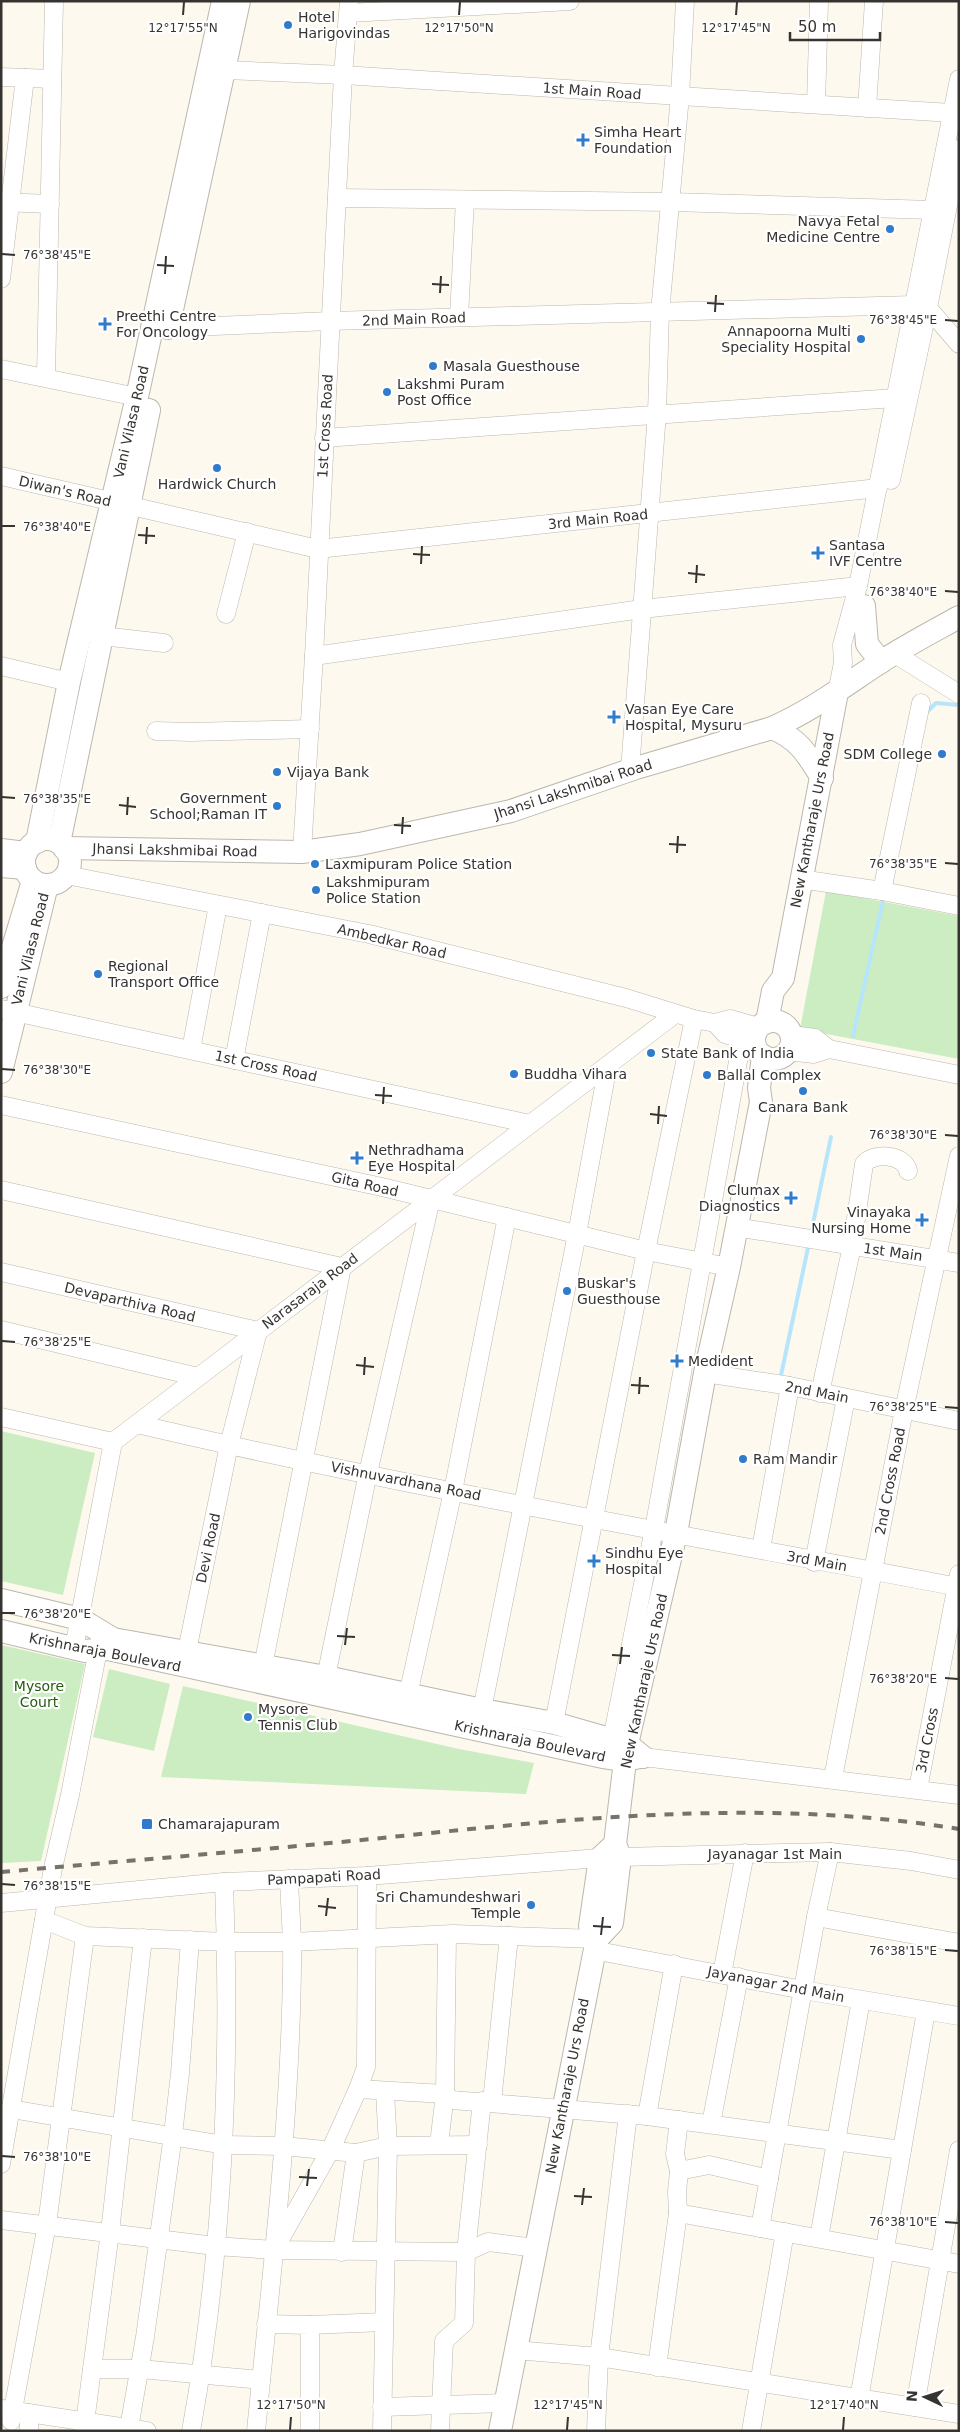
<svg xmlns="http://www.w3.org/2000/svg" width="960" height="2432" font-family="'DejaVu Sans',sans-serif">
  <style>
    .green { fill: #cbedc1 }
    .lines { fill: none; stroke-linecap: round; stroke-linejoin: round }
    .stream { stroke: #b7e5fb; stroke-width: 4 }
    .minor-casing { stroke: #bcb7ad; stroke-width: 19 }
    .major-casing { stroke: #bcb7ad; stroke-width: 24 }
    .minor { stroke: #fff; stroke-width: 18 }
    .major { stroke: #fff; stroke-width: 22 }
    .rail { stroke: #76736d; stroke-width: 4; stroke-dasharray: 9 9; stroke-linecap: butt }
    .ticks { fill: none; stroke: #363430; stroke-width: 2 }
    .poi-dot { fill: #307bcb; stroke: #fff; stroke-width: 2 }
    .labels { text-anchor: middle; stroke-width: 4.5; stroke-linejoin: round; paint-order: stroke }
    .poi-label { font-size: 14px; fill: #363430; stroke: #fff; text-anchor: start }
    .street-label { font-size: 14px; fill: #363430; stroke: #fff }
    .park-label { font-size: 14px; fill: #245d0d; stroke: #fff }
    .ticks-label { font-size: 12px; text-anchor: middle; fill: #363430; stroke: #fff; stroke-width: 4.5; stroke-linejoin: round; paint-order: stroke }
  </style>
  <rect width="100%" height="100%" fill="#fef9ee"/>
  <g class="green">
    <path d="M 826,891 L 959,916 L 959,1059 L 800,1029 Z"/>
    <path d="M 1,1431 L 95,1453 L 63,1595 L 1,1581 Z"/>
    <path d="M 1,1645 L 85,1664 L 41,1861 L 1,1863 Z"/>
    <path d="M 109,1669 L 170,1684 L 154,1751 L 93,1737 Z"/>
    <path d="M 183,1686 L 459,1749 L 534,1763 L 526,1794 L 161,1777 Z"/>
  </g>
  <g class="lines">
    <g class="stream">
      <path d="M 925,714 L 936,703 L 959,705"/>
      <path d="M 853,1036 L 884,896"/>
      <path d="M 811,1233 L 831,1137"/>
      <path d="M 780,1380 L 809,1243"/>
    </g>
    <g class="minor-casing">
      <g id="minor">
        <path d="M 349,13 L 570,1"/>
        <path d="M 225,70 L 343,75 L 952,113 L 959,115"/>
        <path d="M 1,77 L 52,79"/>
        <path d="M 816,104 L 819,1"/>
        <path d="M 867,108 L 874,1"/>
        <path d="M 337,198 L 671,202 L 933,210"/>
        <path d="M 1,202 L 50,204"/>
        <path d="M 1,279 L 25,78"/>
        <path d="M 459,317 L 465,200"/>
        <path d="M 168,328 L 330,321 L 914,305 L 928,308 L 959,344"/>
        <path d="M 1,369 L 137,397"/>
        <path d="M 46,376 L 54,1"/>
        <path d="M 324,438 L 895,398"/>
        <path d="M 1,476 L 318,549 L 878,488"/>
        <path d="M 891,480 L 928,308 L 959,149"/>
        <path d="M 226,614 L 247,532"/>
        <path d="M 102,636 L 164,643"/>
        <path d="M 895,654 L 959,694"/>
        <path d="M 314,656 L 642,609 L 858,586"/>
        <path d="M 1,666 L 69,682"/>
        <path d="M 837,692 L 843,663 L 842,645 L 858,586 L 959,79"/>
        <path d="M 156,731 L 191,732 L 310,729"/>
        <path d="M 630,770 L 657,413 L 660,312 L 680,96 L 685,1"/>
        <path d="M 302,852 L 314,656 L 343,75 L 349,1"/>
        <path d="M 66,875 L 369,934 L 626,998 L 694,1019 L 715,1023 L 730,1019 L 758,1027"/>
        <path d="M 800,879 L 882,891 L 959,906"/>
        <path d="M 882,891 L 921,703"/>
        <path d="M 1,1009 L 530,1124"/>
        <path d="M 715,1023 L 725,1034 L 753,1043"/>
        <path d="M 791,1035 L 815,1038 L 829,1049 L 959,1075"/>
        <path d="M 191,1050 L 218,905"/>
        <path d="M 787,1051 L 814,1054 L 829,1049"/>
        <path d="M 234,1060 L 262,913"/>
        <path d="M 1,1105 L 382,1187 L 646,1251 L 729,1267"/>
        <path d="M 1,1190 L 342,1267 L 263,1666"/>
        <path d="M 736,1227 L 959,1263"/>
        <path d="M 1,1272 L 258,1331 L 229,1445 L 187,1651"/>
        <path d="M 1,1330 L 198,1377"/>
        <path d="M 705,1373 L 790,1386 L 959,1421"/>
        <path d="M 820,1393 L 852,1246 L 864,1164 C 873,1152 905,1154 908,1171"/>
        <path d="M 1,1417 L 113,1442"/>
        <path d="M 137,1424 C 409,1488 685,1535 959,1587"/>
        <path d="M 761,1549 L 790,1386"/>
        <path d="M 814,1562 L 846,1398"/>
        <path d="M 74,1648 L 113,1442 L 675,1014"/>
        <path d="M 326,1677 L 368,1473 L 431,1199"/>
        <path d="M 408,1695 L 453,1491 L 507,1217"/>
        <path d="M 482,1710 L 577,1234 L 608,1065"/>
        <path d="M 554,1723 L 646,1251 L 694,1019"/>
        <path d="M 612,1739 L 654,1529 L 742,1039"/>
        <path d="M 643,1757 L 959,1795"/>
        <path d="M 833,1778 L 904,1410 L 959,1156"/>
        <path d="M 918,1789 L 959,1574"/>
        <path d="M 620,1857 L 830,1852 L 911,1861 L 959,1870"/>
        <path d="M 1,1903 L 224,1882 L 367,1876 L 600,1858"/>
        <path d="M 816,1917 L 959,1943"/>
        <path d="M 44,1920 L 85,1936 L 227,1942 L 292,1942 L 453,1934 L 597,1939"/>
        <path d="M 593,1950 L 803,1990 L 959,2016"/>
        <path d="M 722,1974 L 745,1853"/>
        <path d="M 358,2089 L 366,2067 L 367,1876"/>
        <path d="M 492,2102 L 509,1936"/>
        <path d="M 11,2109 L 224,2145 L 283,2146 L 356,2153 L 388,2146 L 478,2145"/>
        <path d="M 647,2116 L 674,1964"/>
        <path d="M 711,2124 L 739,1977"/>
        <path d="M 439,2144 L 445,2094 L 447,1935"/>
        <path d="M 1,2164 L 53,1868 L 70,1795 L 100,1639"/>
        <path d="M 679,2171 L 709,2165 L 769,2179"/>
        <path d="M 678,2213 L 959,2264"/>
        <path d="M 1,2220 L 215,2246 L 274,2250 L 466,2252 L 488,2242 L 536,2248"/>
        <path d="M 760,2228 L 816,1917 L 830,1852"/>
        <path d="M 819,2238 L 861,2000"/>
        <path d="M 274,2250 L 331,2149 L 358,2089 L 445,2094 L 452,2100 L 647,2116 L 902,2150"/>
        <path d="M 342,2252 L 356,2153"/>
        <path d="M 266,2324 L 310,2325 L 310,2431"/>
        <path d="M 310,2325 L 384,2322"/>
        <path d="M 515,2350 L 599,2357 L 959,2414"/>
        <path d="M 657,2367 L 678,2213 L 677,2192 L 679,2171 L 675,2154 L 679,2120"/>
        <path d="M 92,2369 L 140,2369 L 261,2380"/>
        <path d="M 859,2399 L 926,2011"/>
        <path d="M 382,2407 L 505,2403"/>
        <path d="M 915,2407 L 959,2150"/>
        <path d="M 2,2409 L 147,2431"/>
        <path d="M 11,2421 L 47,2224 L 85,1936"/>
        <path d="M 129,2428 L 145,2337 L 173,2135 L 180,2073 L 190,1940"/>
        <path d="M 84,2430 L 110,2232 L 143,1938"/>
        <path d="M 29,2431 L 29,2413"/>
        <path d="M 191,2431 C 224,2250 231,2065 224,1882"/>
        <path d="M 256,2431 C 271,2278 290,2124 292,1970 C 293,1940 290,1909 289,1879"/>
        <path d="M 382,2431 L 388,2146 L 385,2092"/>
        <path d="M 440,2431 L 444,2341 L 464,2323 L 466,2252 L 482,2101"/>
        <path d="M 596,2431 L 599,2357 L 628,2114"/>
        <path d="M 751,2431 L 785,2232"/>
      </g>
    </g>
    <g class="major-casing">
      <g id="major">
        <path d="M 168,328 L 239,1"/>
        <path d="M 864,606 L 867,644 L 881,662"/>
        <path d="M 772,728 C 799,739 807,754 822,778"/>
        <circle cx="47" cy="862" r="23"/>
        <path d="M 37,842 L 69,682 L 137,397 L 223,1"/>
        <path d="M 59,843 L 149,410"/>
        <path d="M 64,848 L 302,852 L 360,844 L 511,811 L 636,768 L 772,728 C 811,711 844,686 879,663 C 905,646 932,632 959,617"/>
        <path d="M 1,850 L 26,853"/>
        <path d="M 1,866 L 25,868"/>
        <path d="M 1,987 L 33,881"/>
        <circle cx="773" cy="1040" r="19"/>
        <path d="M 767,1022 L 773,991 L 783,978 L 837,692"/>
        <path d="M 1,1072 L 47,885"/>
        <path d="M 1,1600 L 80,1619 L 113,1639 L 326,1677 L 482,1710 L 554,1723 L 627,1744 L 643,1757"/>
        <path d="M 1,1631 L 85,1651 L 108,1649 L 603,1757 L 625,1760 L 640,1757"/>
        <path d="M 597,1939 L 612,1923 L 620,1857 L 615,1844"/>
        <path d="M 500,2431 L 597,1939 L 590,1926 L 600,1858 L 615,1844 L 627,1744 L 676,1533 L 705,1373 L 729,1267 L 761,1102 L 759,1088 L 763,1056"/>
      </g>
    </g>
    <use href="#minor" class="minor"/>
    <use href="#major" class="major"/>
    <path class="rail" d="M 1,1872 C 125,1861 248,1851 372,1839 C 567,1819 763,1797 959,1829"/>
  </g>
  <path class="ticks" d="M 183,15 L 184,2M 459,15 L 460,2M 736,15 L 737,2M 2,254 L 15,255M 157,265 L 174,266M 165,274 L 166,256M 432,284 L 449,285M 440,293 L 441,276M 707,303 L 724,304M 715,312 L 716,295M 945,320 L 958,321M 2,526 L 15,526M 138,535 L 155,536M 146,544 L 147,527M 413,554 L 430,555M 421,564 L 422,546M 688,573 L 705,575M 696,583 L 697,565M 945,591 L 958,592M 2,797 L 15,798M 119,805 L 136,807M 127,815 L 128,797M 394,825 L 411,826M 402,834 L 403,817M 669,844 L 686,845M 677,853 L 678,836M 945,863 L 958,864M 2,1069 L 15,1070M 375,1095 L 392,1096M 383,1104 L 384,1087M 650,1114 L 667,1116M 658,1124 L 659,1106M 945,1135 L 958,1136M 2,1341 L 15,1342M 356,1365 L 374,1367M 364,1375 L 365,1357M 631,1385 L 649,1386M 639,1394 L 640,1377M 945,1407 L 958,1408M 2,1613 L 15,1613M 337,1636 L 355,1637M 345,1645 L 347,1628M 612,1655 L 630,1656M 620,1664 L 622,1647M 945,1678 L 958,1679M 2,1884 L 15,1885M 318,1906 L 336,1908M 326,1916 L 328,1898M 593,1926 L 611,1927M 601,1935 L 603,1917M 945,1950 L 958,1951M 2,2156 L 15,2157M 299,2177 L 317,2178M 307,2186 L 309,2169M 574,2196 L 592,2197M 582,2205 L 584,2188M 945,2222 L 958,2223M 290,2430 L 291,2417M 567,2430 L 568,2417M 843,2430 L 844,2417"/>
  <g class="poi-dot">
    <circle cx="288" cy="25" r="5"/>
    <path d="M580.5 132.5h5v5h5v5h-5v5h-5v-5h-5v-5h5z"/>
    <circle cx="890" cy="229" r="5"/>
    <path d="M102.5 316.5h5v5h5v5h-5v5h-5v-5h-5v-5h5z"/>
    <circle cx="861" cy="339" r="5"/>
    <circle cx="433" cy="366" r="5"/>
    <circle cx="387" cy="392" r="5"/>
    <circle cx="217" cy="468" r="5"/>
    <path d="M815.5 545.5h5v5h5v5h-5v5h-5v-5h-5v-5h5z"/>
    <path d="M611.5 709.5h5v5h5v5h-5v5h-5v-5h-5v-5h5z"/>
    <circle cx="942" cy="754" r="5"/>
    <circle cx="277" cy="772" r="5"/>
    <circle cx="277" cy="806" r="5"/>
    <circle cx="315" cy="864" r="5"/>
    <circle cx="316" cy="890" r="5"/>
    <circle cx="98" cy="974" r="5"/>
    <circle cx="651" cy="1053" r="5"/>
    <circle cx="514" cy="1074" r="5"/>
    <circle cx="707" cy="1075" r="5"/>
    <circle cx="803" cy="1091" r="5"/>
    <path d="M354.5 1150.5h5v5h5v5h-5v5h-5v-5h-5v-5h5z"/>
    <path d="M788.5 1190.5h5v5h5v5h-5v5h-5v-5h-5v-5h5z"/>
    <path d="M919.5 1212.5h5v5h5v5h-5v5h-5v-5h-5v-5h5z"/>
    <circle cx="567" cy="1291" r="5"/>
    <path d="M674.5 1353.5h5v5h5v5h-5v5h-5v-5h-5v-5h5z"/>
    <circle cx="743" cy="1459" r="5"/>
    <path d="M591.5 1553.5h5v5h5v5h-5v5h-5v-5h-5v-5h5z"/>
    <circle cx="248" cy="1717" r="5"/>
    <rect x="141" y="1818" width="12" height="12" rx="2.5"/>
    <circle cx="531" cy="1905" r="5"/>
  </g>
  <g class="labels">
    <g class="poi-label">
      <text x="298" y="22">Hotel<tspan x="298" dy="16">Harigovindas</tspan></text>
      <text x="594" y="137">Simha Heart<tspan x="594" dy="16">Foundation</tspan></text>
      <text x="880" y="226" text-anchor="end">Navya Fetal<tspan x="880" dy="16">Medicine Centre</tspan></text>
      <text x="116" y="321">Preethi Centre<tspan x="116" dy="16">For Oncology</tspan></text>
      <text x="851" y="336" text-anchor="end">Annapoorna Multi<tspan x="851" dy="16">Speciality Hospital</tspan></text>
      <text x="443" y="371">Masala Guesthouse</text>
      <text x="397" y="389">Lakshmi Puram<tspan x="397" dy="16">Post Office</tspan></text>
      <text x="217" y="489" text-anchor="middle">Hardwick Church</text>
      <text x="829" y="550">Santasa<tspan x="829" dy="16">IVF Centre</tspan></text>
      <text x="625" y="714">Vasan Eye Care<tspan x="625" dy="16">Hospital, Mysuru</tspan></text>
      <text x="932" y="759" text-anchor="end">SDM College</text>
      <text x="287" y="777">Vijaya Bank</text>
      <text x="267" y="803" text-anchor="end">Government<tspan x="267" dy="16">School;Raman IT</tspan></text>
      <text x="325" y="869">Laxmipuram Police Station</text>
      <text x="326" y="887">Lakshmipuram<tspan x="326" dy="16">Police Station</tspan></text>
      <text x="108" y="971">Regional<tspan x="108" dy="16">Transport Office</tspan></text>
      <text x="661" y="1058">State Bank of India</text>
      <text x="524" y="1079">Buddha Vihara</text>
      <text x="717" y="1080">Ballal Complex</text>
      <text x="803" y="1112" text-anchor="middle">Canara Bank</text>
      <text x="368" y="1155">Nethradhama<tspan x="368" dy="16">Eye Hospital</tspan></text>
      <text x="780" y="1195" text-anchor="end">Clumax<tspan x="780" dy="16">Diagnostics</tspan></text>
      <text x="911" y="1217" text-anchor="end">Vinayaka<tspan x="911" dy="16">Nursing Home</tspan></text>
      <text x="577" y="1288">Buskar's<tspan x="577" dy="16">Guesthouse</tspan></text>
      <text x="688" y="1366">Medident</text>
      <text x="753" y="1464">Ram Mandir</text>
      <text x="605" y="1558">Sindhu Eye<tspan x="605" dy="16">Hospital</tspan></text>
      <text x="258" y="1714">Mysore<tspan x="258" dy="16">Tennis Club</tspan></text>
      <text x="158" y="1829">Chamarajapuram</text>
      <text x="521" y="1902" text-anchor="end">Sri Chamundeshwari<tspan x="521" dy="16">Temple</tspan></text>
    </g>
    <g class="street-label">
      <text transform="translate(592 91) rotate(4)" y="5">1st Main Road</text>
      <text transform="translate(414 319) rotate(-2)" y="5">2nd Main Road</text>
      <text transform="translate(131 422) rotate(-77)" y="5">Vani Vilasa Road</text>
      <text transform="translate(325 426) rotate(-87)" y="5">1st Cross Road</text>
      <text transform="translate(65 491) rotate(13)" y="5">Diwan's Road</text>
      <text transform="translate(598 519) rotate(-6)" y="5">3rd Main Road</text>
      <text transform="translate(573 789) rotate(-18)" y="5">Jhansi Lakshmibai Road</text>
      <text transform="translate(812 820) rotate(-79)" y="5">New Kantharaje Urs Road</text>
      <text transform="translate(175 850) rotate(1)" y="5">Jhansi Lakshmibai Road</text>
      <text transform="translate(392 941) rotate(13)" y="5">Ambedkar Road</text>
      <text transform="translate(30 949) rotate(-76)" y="5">Vani Vilasa Road</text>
      <text transform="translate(266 1066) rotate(12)" y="5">1st Cross Road</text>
      <text transform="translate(365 1184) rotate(13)" y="5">Gita Road</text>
      <text transform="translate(893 1252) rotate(8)" y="5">1st Main</text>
      <text transform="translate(310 1291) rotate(-37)" y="5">Narasaraja Road</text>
      <text transform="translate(130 1302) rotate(13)" y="5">Devaparthiva Road</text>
      <text transform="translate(817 1392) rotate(11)" y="5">2nd Main</text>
      <text transform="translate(406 1481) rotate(11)" y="5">Vishnuvardhana Road</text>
      <text transform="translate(890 1481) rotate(-79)" y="5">2nd Cross Road</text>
      <text transform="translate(208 1548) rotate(-78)" y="5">Devi Road</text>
      <text transform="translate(817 1561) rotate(10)" y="5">3rd Main</text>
      <text transform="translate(105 1652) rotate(11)" y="5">Krishnaraja Boulevard</text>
      <text transform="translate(644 1681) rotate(-78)" y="5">New Kantharaje Urs Road</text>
      <text transform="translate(927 1740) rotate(-79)" y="5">3rd Cross</text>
      <text transform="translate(530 1741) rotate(12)" y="5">Krishnaraja Boulevard</text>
      <text x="775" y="1859">Jayanagar 1st Main</text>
      <text transform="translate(324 1877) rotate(-3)" y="5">Pampapati Road</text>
      <text transform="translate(776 1984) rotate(11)" y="5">Jayanagar 2nd Main</text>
      <text transform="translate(567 2086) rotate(-79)" y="5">New Kantharaje Urs Road</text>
    </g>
    <g class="park-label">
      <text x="39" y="1691">Mysore<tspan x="39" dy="16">Court</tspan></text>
    </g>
  </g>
  <g class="ticks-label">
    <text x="183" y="32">12°17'55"N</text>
    <text x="459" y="32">12°17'50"N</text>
    <text x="736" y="32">12°17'45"N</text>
    <text x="57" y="259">76°38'45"E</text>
    <text x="903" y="324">76°38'45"E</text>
    <text x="57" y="531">76°38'40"E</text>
    <text x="903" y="596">76°38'40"E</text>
    <text x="57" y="803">76°38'35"E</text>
    <text x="903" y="868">76°38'35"E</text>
    <text x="57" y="1074">76°38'30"E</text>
    <text x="903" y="1139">76°38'30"E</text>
    <text x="57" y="1346">76°38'25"E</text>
    <text x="903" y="1411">76°38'25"E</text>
    <text x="57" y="1618">76°38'20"E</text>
    <text x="903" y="1683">76°38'20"E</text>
    <text x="57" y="1890">76°38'15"E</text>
    <text x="903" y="1955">76°38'15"E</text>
    <text x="57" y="2161">76°38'10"E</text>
    <text x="903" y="2226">76°38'10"E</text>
    <text x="291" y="2409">12°17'50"N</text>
    <text x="568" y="2409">12°17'45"N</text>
    <text x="844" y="2409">12°17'40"N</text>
  </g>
  <rect width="960" height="2432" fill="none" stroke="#363430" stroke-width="5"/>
  <g transform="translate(925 2397) rotate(274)" stroke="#ffffff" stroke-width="4" paint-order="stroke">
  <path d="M0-4L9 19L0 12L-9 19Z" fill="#363430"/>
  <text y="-8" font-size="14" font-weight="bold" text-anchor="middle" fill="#363430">N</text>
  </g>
  <path d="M790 32v8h90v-8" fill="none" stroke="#363430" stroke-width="2.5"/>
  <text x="798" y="32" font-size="15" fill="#363430" stroke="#ffffff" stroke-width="4" paint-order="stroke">50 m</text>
</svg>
